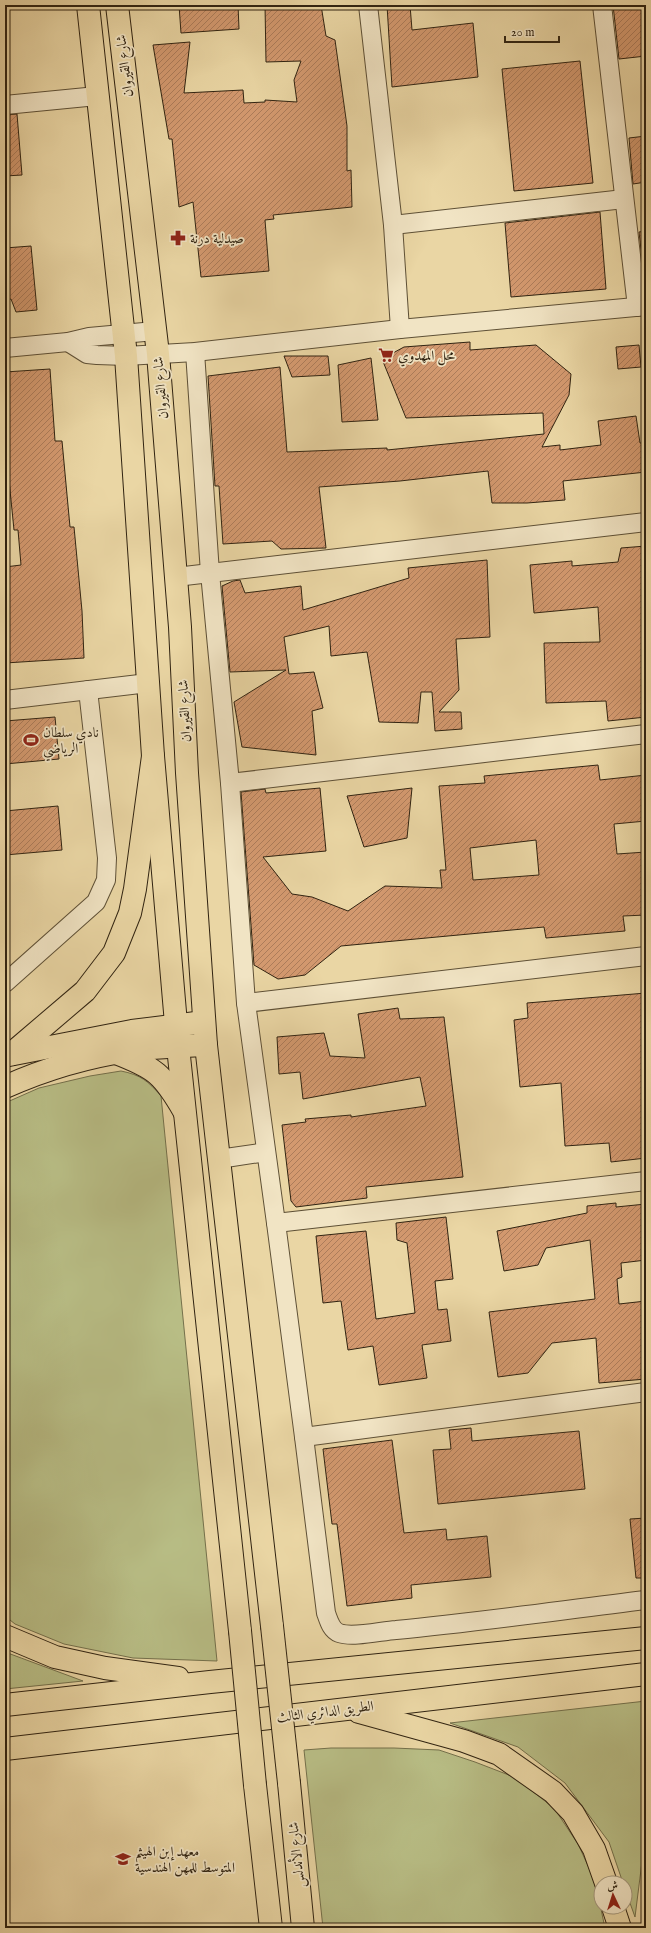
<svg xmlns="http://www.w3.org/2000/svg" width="651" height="1933" font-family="'IM FELL English',Amiri,serif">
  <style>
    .green { fill: #b8bd85; stroke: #74704b }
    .building { fill: url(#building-hatch); stroke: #302311; fill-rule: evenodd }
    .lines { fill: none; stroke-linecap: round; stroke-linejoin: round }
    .minor-casing { stroke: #5e5036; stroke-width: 20 }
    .major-casing { stroke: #302311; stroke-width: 24 }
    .highway-casing { stroke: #302311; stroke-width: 24 }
    .minor { stroke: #f1e4c4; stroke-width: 18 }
    .major { stroke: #ead6a4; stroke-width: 22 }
    .highway { stroke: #ead6a4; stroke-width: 22 }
    .major-bridge-casing { stroke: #302311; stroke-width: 24; stroke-linecap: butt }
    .major-bridge { stroke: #ead6a4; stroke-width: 22 }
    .labels { text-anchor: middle; stroke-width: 3.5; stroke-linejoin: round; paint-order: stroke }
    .street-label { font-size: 14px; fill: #302311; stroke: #f1e4c4 }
    .poi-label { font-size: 14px; fill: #302311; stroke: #f1e4c4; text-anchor: start }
  </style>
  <defs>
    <pattern id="building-hatch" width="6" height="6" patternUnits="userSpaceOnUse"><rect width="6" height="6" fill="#d3996f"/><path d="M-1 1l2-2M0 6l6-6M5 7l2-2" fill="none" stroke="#ac7c5a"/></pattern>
  </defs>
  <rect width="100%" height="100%" fill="#ead6a4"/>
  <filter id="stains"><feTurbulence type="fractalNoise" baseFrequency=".005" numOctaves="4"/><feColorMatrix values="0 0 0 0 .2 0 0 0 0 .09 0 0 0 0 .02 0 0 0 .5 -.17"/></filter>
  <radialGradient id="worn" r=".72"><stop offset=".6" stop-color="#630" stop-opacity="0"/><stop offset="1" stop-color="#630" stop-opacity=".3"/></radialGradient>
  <g class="green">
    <path d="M 121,1071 C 141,1075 148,1081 161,1096 L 217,1661 L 133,1658 L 64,1644 L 15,1624 L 5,1616 L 5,1103 L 39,1088 L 90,1076 Z"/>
    <path d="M 5,1652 L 83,1681 L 5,1689 Z"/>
    <path d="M 646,1701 L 646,1830 L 635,1917 L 625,1889 L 625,1883 L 623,1883 L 609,1842 L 565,1783 L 518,1747 L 450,1723 Z"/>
    <path d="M 331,1748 L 394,1748 L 439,1750 L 475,1762 L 514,1777 L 554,1808 L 578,1844 L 595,1881 L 605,1928 L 323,1928 L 304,1750 Z"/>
  </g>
  <g class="building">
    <path d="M 179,5 L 238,5 L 239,29 L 181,33 Z"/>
    <path d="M 265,5 L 321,5 L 326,36 L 335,40 L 347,126 L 347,171 L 351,170 L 352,207 L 273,215 L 274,219 L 265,220 L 269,271 L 201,277 L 193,202 L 179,207 L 172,139 L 169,139 L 153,45 L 190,42 L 184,93 L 243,90 L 244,103 L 265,102 L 265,100 L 297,102 L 294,80 L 301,61 L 266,62 Z"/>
    <path d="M 387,5 L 410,5 L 412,30 L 473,23 L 478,77 L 392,87 Z"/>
    <path d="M 613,5 L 646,5 L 646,56 L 619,59 Z"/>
    <path d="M 580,61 L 593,183 L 514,191 L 502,69 Z"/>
    <path d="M 17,114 L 22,175 L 5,176 L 5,115 Z"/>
    <path d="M 646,136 L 646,182 L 633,184 L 629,138 Z"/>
    <path d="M 600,212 L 606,289 L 511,297 L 505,223 Z"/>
    <path d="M 646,231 L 646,293 L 639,232 Z"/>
    <path d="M 31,246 L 37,310 L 16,312 L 11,299 L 5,300 L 5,248 Z"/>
    <path d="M 470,342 L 470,350 L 536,345 L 571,374 L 569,395 L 542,447 L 560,445 L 560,450 L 601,445 L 598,421 L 636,416 L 640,443 L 643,443 L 646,472 L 563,481 L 565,500 L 527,503 L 492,503 L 488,471 L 400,481 L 319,487 L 326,548 L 281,549 L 272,541 L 223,544 L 219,486 L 215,486 L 208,376 L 280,367 L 287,452 L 387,448 L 387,450 L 544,434 L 543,413 L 406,418 L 382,359 L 404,347 Z"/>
    <path d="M 639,345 L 641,367 L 618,369 L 616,347 Z"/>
    <path d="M 284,356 L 328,356 L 330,375 L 292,377 Z"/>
    <path d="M 371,358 L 378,420 L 342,422 L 338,365 Z"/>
    <path d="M 50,369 L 55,441 L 62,441 L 70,527 L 74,527 L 82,611 L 84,658 L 5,663 L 5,567 L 21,565 L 18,530 L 14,530 L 7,460 L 5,460 L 5,372 Z"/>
    <path d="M 646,546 L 646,717 L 608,721 L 606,701 L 546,703 L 544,643 L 600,642 L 598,607 L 534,613 L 530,565 L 572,561 L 572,566 L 618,562 L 621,548 Z"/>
    <path d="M 487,560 L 490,637 L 456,639 L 459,690 L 439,712 L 461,712 L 462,729 L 435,731 L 432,692 L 421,692 L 418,723 L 379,722 L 367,652 L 331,656 L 329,626 L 284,637 L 289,674 L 314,672 L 323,708 L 312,711 L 316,755 L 242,747 L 234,702 L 286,670 L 230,672 L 222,586 L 233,581 L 240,580 L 245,593 L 301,586 L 303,610 L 409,578 L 408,568 Z"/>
    <path d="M 55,717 L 59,759 L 5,764 L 5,721 Z"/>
    <path d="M 598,765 L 600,780 L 646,775 L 646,821 L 614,824 L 617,854 L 646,852 L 646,915 L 623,916 L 625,931 L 546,938 L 544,927 L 341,946 L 305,975 L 278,979 L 254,965 L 241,792 L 265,789 L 266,793 L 320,788 L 326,851 L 263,857 L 292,894 L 312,897 L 348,911 L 385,886 L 442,888 L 440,870 L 446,870 L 439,786 L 485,783 L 484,776 ZM 536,840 L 539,875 L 473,880 L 470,848 Z"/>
    <path d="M 412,788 L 407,838 L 364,847 L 347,796 Z"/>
    <path d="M 58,806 L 62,850 L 5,855 L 5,811 Z"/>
    <path d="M 646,993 L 646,1100 L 644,1100 L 646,1125 L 646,1158 L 611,1162 L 609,1143 L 565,1146 L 561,1083 L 520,1087 L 514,1020 L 528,1018 L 527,1003 Z"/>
    <path d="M 398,1008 L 400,1019 L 444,1017 L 463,1177 L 366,1187 L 367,1198 L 296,1207 L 291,1201 L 282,1125 L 306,1122 L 305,1119 L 351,1115 L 351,1117 L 426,1106 L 420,1077 L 303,1099 L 300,1072 L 279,1074 L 277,1037 L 324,1033 L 330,1056 L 365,1058 L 358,1014 Z"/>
    <path d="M 616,1203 L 616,1207 L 646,1204 L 646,1260 L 621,1263 L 622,1277 L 617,1279 L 619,1304 L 646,1301 L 646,1379 L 599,1383 L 596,1338 L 552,1343 L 528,1373 L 498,1377 L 489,1312 L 595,1299 L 590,1240 L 546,1248 L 538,1265 L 504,1271 L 497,1231 L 587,1213 L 587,1206 Z"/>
    <path d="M 446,1217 L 453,1279 L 435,1281 L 438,1310 L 447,1309 L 451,1341 L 422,1345 L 427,1378 L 379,1385 L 373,1346 L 348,1350 L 341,1301 L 323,1303 L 316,1236 L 366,1231 L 376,1319 L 415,1313 L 407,1243 L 397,1240 L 396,1223 Z"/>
    <path d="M 471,1428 L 472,1441 L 579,1431 L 585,1489 L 438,1504 L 433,1450 L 451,1449 L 449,1430 Z"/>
    <path d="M 392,1440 L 404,1533 L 446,1529 L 447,1540 L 487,1536 L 491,1577 L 411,1585 L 412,1598 L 347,1606 L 337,1524 L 332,1524 L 323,1449 Z"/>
    <path d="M 646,1518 L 646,1578 L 636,1578 L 630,1519 Z"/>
  </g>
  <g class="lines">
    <g class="minor-casing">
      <g id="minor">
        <path d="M 368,5 L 393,225 L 400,329"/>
        <path d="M 602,5 L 637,307"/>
        <path d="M 5,105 L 97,96"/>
        <path d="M 393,225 L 624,199"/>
        <path d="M 68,342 L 87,354 L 97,355 L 126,356 L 195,352 L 400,329 L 646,306"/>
        <path d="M 5,348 L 68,342 L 89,337 L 155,331"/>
        <path d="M 195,352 L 210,573 L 230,783 L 246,1003 L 646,956"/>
        <path d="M 176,577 L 646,522"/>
        <path d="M 5,700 L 148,683"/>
        <path d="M 230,783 L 646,734"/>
        <path d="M 5,983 L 96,902 L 106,880 L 107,858 L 88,690"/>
        <path d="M 246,1003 L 276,1223 L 646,1181"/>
        <path d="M 219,1159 L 266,1152"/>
        <path d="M 276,1223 L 304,1437 L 646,1392"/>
        <path d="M 304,1437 L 326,1613 C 329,1621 331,1630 339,1633 C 353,1638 381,1631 396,1630 C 480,1622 563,1610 646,1600"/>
      </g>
    </g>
    <g class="major-casing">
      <g id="major">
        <path d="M 88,5 L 126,356 L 153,756 L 178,1047 L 240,1631"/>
        <path d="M 117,5 L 158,354 L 180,627 L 187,773 L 206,1045 L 272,1626"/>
        <path d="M 289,1783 L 303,1928"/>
        <path d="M 255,1785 L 271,1928"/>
      </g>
    </g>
    <g class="highway-casing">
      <g id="highway">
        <path d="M 116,1053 C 155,1068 163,1074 184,1111"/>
        <path d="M 14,1054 L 132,1031 L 204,1022"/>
        <path d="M 10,1055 L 85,991 L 114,953 L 130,913 L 135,889 L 153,756"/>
        <path d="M 5,1087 C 45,1069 90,1056 133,1050 C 158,1047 182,1046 206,1045"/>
        <path d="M 5,1636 L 55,1657 L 105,1668 L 178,1678"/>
        <path d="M 5,1705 L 210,1682 L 646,1638"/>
        <path d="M 359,1712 L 464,1741 L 499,1754 L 553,1792 L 573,1813 L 594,1849 L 606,1883"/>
        <path d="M 5,1749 L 646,1674"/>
        <path d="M 613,1907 L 620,1928"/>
      </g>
    </g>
    <use href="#minor" class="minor"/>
    <use href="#major" class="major"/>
    <use href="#highway" class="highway"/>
    <g class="major-bridge-casing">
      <g id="major-bridge">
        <path d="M 272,1626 L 289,1783"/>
        <path d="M 240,1631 L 255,1785"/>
      </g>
    </g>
    <use href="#major-bridge" class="major-bridge"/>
  </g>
  <defs>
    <g id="pharmacy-bare" transform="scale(1.2)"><path d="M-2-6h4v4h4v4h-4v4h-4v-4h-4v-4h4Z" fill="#8f2418" stroke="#f1e4c4" stroke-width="2.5" paint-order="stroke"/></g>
    <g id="supermarket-bare" transform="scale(1.2)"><path d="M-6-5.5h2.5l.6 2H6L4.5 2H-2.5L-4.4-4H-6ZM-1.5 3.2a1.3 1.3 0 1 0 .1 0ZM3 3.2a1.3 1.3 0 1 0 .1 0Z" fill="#8f2418" stroke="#f1e4c4" stroke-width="2.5" paint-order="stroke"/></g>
    <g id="stadium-bare" transform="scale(1.2)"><path d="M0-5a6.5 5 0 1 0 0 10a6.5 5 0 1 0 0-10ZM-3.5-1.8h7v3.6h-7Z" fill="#8f2418" stroke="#f1e4c4" stroke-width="2.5" paint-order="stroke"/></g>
    <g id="school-bare" transform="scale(1.2)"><path d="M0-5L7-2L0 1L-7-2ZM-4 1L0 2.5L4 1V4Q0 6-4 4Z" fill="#8f2418" stroke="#f1e4c4" stroke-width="2.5" paint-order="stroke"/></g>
  </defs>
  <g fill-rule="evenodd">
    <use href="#pharmacy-bare" x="178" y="238"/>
    <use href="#supermarket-bare" x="386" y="355"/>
    <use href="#stadium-bare" x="31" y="740"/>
    <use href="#school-bare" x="123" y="1859"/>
  </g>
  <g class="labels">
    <g class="street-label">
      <text transform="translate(124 66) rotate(-97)" y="5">شارع القيروان</text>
      <text transform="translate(160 388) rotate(-95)" y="5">شارع القيروان</text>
      <text transform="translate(184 711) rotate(-93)" y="5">شارع القيروان</text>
      <text transform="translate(325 1711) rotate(-7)" y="5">الطريق الدائري الثالث</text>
      <text transform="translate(296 1855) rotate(-96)" y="5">شارع الأندلس</text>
    </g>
    <g class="poi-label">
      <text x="190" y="243">صيدلية درنة</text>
      <text x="398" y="360">محل المهدوي</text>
      <text x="43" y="737">نادي سلطان<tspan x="43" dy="16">الرياضي</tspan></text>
      <text x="135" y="1856">معهد إبن الهيثم<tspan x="135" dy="16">المتوسط للمهن الهندسية</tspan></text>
    </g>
  </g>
  <rect width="651" height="1933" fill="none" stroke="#ead6a4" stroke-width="20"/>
  <rect x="6" y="6" width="639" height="1921" fill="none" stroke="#302311" stroke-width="2"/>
  <rect x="10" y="10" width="631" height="1913" fill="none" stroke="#302311"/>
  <g transform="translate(613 1895) rotate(356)"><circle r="19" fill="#f1e4c4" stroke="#a4977c"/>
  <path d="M0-3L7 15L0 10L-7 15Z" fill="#8f2418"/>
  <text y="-6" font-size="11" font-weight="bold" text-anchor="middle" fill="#302311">ش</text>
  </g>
  <path d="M505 36v6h54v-6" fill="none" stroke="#302311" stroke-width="2"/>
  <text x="511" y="36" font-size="12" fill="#302311" stroke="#f1e4c4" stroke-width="3" paint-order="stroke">20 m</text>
  <rect width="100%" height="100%" filter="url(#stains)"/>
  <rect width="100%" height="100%" fill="url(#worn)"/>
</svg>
